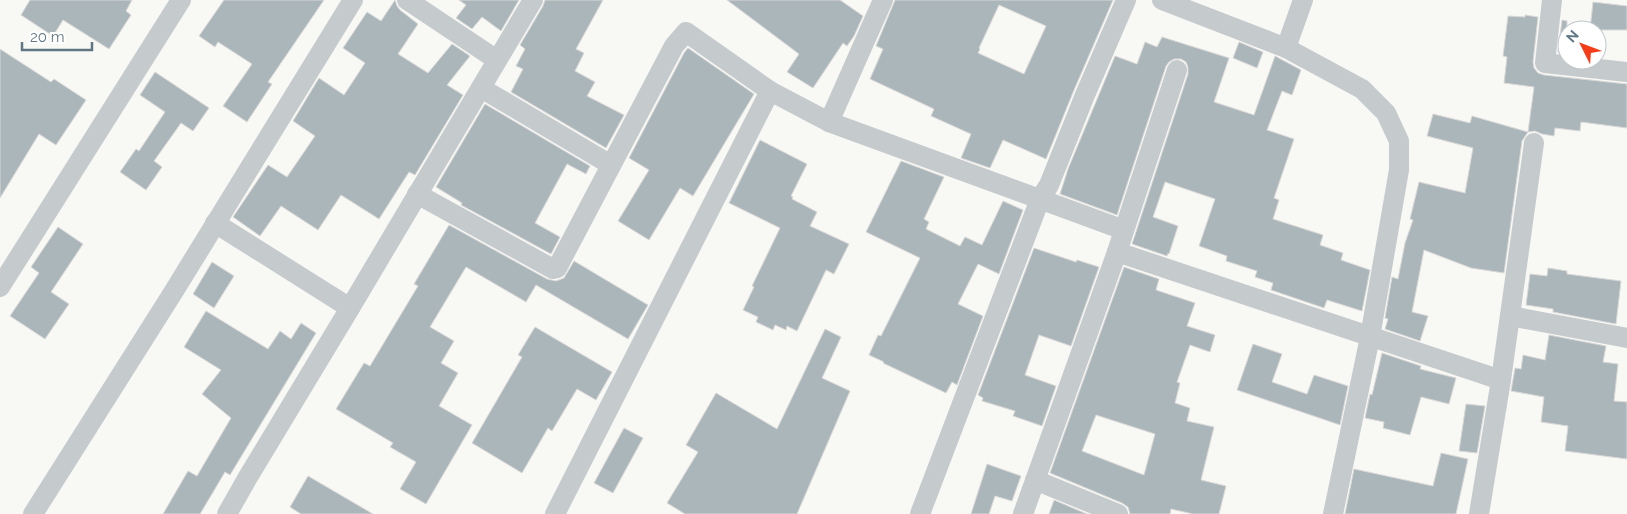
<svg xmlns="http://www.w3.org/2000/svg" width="1627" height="514" font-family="Raleway,sans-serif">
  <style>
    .building { fill: #abb6bb; stroke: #dad9d7; fill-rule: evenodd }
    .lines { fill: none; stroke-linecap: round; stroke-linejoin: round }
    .minor { stroke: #c5cacd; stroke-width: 20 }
  </style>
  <rect width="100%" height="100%" fill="#f8f8f5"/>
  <g class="building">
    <path d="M 30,0 L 132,0 L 126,11 L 131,15 L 109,49 L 63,20 L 53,36 L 21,15 Z"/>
    <path d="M 224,0 L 324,0 L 268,82 L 272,84 L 247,122 L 223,106 L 252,64 L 218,42 L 215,47 L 199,36 Z"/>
    <path d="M 395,0 L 397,6 L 400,10 L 418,24 L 398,54 L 428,73 L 452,44 L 470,56 L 447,85 L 463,95 L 415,175 L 409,172 L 379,219 L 341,195 L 318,230 L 281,206 L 260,236 L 233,217 L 268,165 L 287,177 L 315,136 L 293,121 L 319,78 L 344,95 L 365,63 L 343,48 L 367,12 L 381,21 Z"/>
    <path d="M 459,0 L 519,0 L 501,31 L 482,17 L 472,29 L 456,18 L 466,5 Z"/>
    <path d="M 545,0 L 603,0 L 576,49 L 584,53 L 575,71 L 595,82 L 587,96 L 624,115 L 606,148 L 511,92 L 523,69 L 516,66 L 525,49 L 520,45 L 543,6 Z"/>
    <path d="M 727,0 L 840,0 L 863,16 L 854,36 L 847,46 L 843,43 L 813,88 L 787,72 L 799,54 Z"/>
    <path d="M 895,0 L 1113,0 L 1074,90 L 1046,159 L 1003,140 L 990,168 L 961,158 L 971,134 L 931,116 L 934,109 L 870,79 L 883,49 L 876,46 ZM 999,5 L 1046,26 L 1024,74 L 978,53 L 980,49 L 979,48 Z"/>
    <path d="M 1593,2 L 1627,6 L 1627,30 L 1590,30 Z"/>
    <path d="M 1525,15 L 1538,17 L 1533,62 L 1534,68 L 1538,73 L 1544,75 L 1627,84 L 1627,128 L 1581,122 L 1580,131 L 1555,128 L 1554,136 L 1542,134 L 1535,131 L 1528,132 L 1534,87 L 1504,83 L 1507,57 L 1503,56 L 1508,16 L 1525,17 Z"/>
    <path d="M 1562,20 L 1567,21 L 1567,53 L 1558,52 Z"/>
    <path d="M 1162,37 L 1229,58 L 1214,102 L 1254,115 L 1275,56 L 1301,70 L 1292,95 L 1282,91 L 1267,130 L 1294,139 L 1274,198 L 1279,200 L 1273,219 L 1323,235 L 1320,245 L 1343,253 L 1341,260 L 1370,270 L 1362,311 L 1327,300 L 1324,308 L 1271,290 L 1273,283 L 1255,277 L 1257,271 L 1226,261 L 1227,256 L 1199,246 L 1215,199 L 1165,182 L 1153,217 L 1178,226 L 1169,254 L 1168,253 L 1167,256 L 1132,244 L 1188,74 L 1188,67 L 1186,62 L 1181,59 L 1174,59 L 1169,62 L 1166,66 L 1117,215 L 1060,194 L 1068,169 L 1115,56 L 1137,64 L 1145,42 L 1157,47 Z"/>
    <path d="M 1239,42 L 1263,52 L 1257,68 L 1233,58 Z"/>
    <path d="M 688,48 L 754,94 L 693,196 L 680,188 L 649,240 L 618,221 L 649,170 L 629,158 L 684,53 Z"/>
    <path d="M 0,49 L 51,82 L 54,79 L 86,100 L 56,145 L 39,134 L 0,198 Z"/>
    <path d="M 155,72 L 209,108 L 193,131 L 181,123 L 154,161 L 162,167 L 146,190 L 120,172 L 136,149 L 139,151 L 165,112 L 140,95 Z"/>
    <path d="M 485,104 L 590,166 L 586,174 L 567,164 L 535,223 L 560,237 L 551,254 L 461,205 L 462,203 L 436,187 Z"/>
    <path d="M 1433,114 L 1470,123 L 1472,116 L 1528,132 L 1522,141 L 1504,273 L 1471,268 L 1424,250 L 1412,312 L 1428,316 L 1420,341 L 1385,329 L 1388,319 L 1385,318 L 1392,277 L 1398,279 L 1405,243 L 1413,220 L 1410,219 L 1419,182 L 1465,193 L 1473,148 L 1427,136 Z"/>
    <path d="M 760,140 L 807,164 L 791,196 L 793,197 L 792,199 L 817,212 L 810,226 L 849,244 L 834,274 L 826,270 L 797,331 L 787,326 L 786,330 L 775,325 L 773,330 L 756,322 L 758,317 L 743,310 L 754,287 L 752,286 L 780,228 L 729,203 Z"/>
    <path d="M 901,161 L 944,177 L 924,219 L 929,222 L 926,229 L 960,246 L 965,237 L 982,245 L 1003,201 L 1023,210 L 999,274 L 978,264 L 958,304 L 983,316 L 957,385 L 952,382 L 946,393 L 883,363 L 884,362 L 869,355 L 878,335 L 881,336 L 920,258 L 866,232 Z"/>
    <path d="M 449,225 L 547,279 L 556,281 L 564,278 L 574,261 L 648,305 L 628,339 L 536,285 L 526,302 L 466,267 L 430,327 L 454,341 L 441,363 L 458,373 L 439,406 L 472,425 L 426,504 L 400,489 L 416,462 L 390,447 L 393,443 L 336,409 L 364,363 L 370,366 L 418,286 L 414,284 Z"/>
    <path d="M 58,227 L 83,244 L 51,292 L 69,304 L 45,339 L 10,316 L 39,273 L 31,267 Z"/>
    <path d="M 1034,248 L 1076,262 L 1077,260 L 1099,267 L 1071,346 L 1039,335 L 1025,375 L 1056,386 L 1042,426 L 1013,416 L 1015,411 L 982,401 L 983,398 L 978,395 Z"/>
    <path d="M 212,262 L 234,276 L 214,308 L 193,294 Z"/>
    <path d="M 1124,267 L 1159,279 L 1156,290 L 1195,303 L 1187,326 L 1215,335 L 1210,352 L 1190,345 L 1177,382 L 1180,383 L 1175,403 L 1190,408 L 1187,421 L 1214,427 L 1201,480 L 1226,486 L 1219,514 L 1193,514 L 1171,509 L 1170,514 L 1130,514 L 1128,507 L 1122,503 L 1050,473 ZM 1096,415 L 1155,434 L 1144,475 L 1082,451 Z"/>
    <path d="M 1548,268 L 1567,271 L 1567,274 L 1621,281 L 1616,324 L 1553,312 L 1553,309 L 1526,305 L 1530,274 L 1547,276 Z"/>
    <path d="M 206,311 L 268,349 L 280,331 L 291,339 L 301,323 L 316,333 L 230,475 L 225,472 L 200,514 L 163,514 L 188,471 L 197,476 L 231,418 L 202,394 L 221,370 L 184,347 Z"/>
    <path d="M 535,327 L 612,372 L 596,400 L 577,389 L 552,431 L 548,428 L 522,473 L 472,443 L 522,357 L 518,355 Z"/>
    <path d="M 825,329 L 841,337 L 822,378 L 850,391 L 797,514 L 685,514 L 667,503 L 698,452 L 686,445 L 716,393 L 777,429 Z"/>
    <path d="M 1549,335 L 1606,346 L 1603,362 L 1618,364 L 1614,401 L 1627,402 L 1627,459 L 1565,451 L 1568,426 L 1541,422 L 1544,397 L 1511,391 L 1515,368 L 1521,369 L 1523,355 L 1545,360 Z"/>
    <path d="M 1253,344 L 1282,354 L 1272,382 L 1307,394 L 1314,375 L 1348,386 L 1340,425 L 1237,390 Z"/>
    <path d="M 1382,353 L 1421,366 L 1420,369 L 1456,378 L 1449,404 L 1421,397 L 1410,435 L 1383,428 L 1384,422 L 1365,418 L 1370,394 L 1372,395 Z"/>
    <path d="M 1466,404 L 1485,406 L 1477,453 L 1459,451 Z"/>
    <path d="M 624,428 L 643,438 L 613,493 L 594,483 Z"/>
    <path d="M 1441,453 L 1468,459 L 1456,514 L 1345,514 L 1354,469 L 1433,486 Z"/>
    <path d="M 987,464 L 1021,476 L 1012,501 L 995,496 L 989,514 L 971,514 Z"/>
    <path d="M 308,476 L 373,514 L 301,514 L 290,507 Z"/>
    <path d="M 1054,500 L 1087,514 L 1049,514 Z"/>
  </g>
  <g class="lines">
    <g class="minor">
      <path d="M 407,0 L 497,60"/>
      <path d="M 1162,0 L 1286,48 L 1362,89 L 1386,113 L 1399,141 L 1399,170 L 1370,337 L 1333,514"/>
      <path d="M 1552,0 L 1545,63 L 1627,72"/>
      <path d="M 1286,48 L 1303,0"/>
      <path d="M 481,88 L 611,165"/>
      <path d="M 829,122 L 883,0"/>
      <path d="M 417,194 L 553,269 L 557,268 L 674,46 L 686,32 L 770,91 L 829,122 L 1124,230"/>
      <path d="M 215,223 L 350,308"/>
      <path d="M 1117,252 L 1501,380"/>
      <path d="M 0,287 L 181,0"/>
      <path d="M 1510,316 L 1627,338"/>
      <path d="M 1035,480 L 1118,514"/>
      <path d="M 33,514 L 174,291 L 353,0"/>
      <path d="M 227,514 L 248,477 L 350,308 L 533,0"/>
      <path d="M 555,514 L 770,91"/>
      <path d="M 920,514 L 1040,199 L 1049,185 L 1085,95 L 1126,0"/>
      <path d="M 1023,514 L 1117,252 L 1177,70"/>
      <path d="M 1479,514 L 1501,380 L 1534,143"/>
    </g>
  </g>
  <g transform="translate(1582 45) rotate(312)"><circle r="24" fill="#ffffff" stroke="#bfc8cd"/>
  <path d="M0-4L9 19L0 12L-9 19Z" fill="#f43d19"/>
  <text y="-8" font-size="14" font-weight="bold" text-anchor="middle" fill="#607683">N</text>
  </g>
  <path d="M22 42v8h70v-8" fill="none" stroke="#607683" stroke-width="2.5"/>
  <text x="30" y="42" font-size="15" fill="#607683" stroke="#ffffff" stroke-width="4" paint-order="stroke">20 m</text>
</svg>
